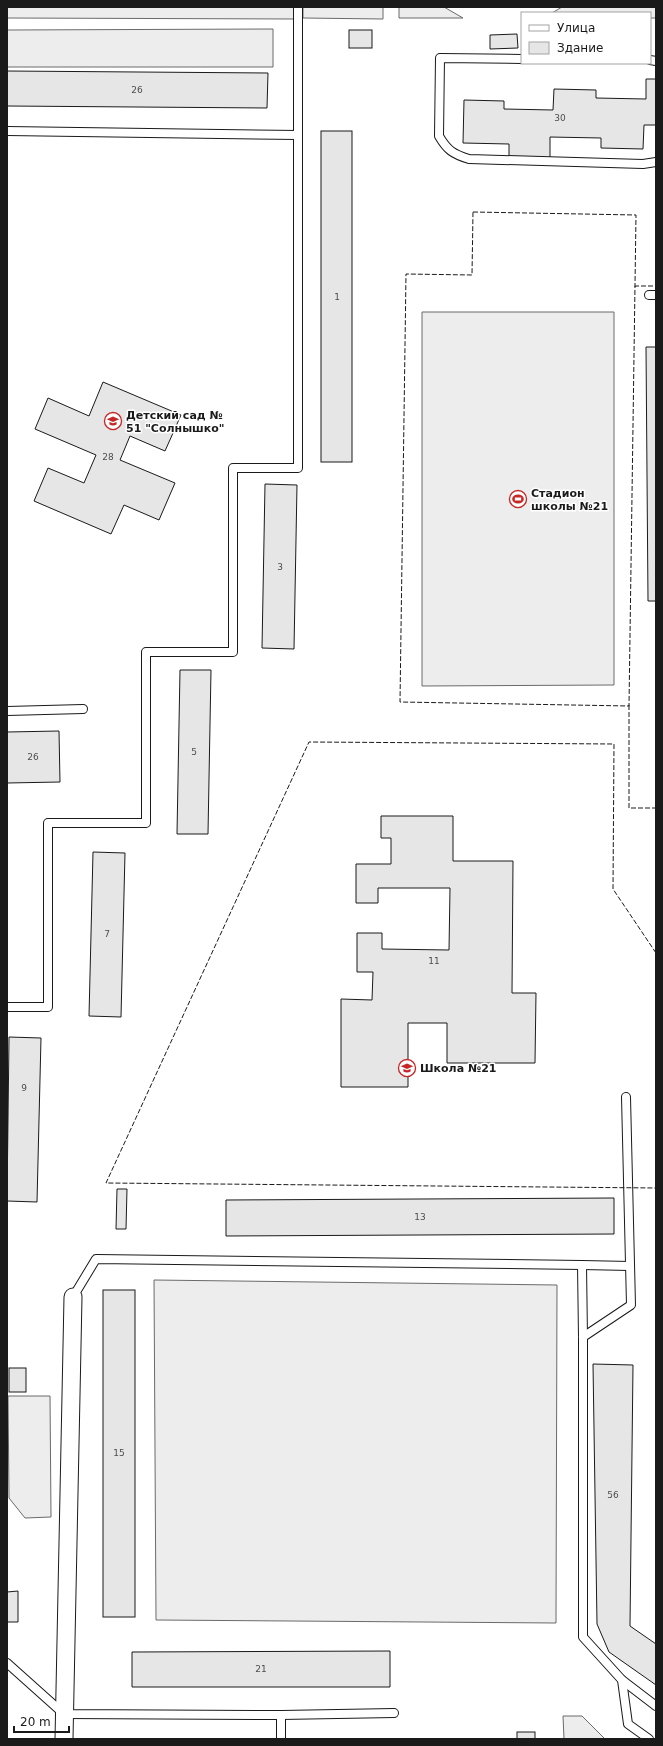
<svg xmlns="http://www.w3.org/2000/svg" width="663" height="1746" font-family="'DejaVu Sans',sans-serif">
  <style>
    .built { fill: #ededed; stroke: #6a6a6a }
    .building { fill: #e6e6e6; stroke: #1a1a1a }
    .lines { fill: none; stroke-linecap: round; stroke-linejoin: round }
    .service-casing { stroke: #1a1a1a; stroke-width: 10 }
    .minor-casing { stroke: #1a1a1a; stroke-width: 19 }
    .service { stroke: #fff; stroke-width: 8 }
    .minor { stroke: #fff; stroke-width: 17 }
    .fence { stroke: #1a1a1a; stroke-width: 1; stroke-dasharray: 5 2; stroke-linecap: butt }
    .labels { text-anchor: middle; stroke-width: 3; stroke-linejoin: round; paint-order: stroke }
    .number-label { font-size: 9px; fill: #4d4d4d }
    .poi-label { font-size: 11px; font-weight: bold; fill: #1a1a1a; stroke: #fff; text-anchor: start }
  </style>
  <rect width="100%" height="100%" fill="#fff"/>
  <g class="built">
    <path d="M 7,7 L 295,7 L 295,19 L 7,18 Z"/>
    <path d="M 303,7 L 383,7 L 383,19 L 303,18 Z"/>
    <path d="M 399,7 L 444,7 L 463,18 L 399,18 Z"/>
    <path d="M 562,7 L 656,7 L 656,18 L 650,18 L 650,13 L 552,13 Z"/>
    <path d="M 273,29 L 273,67 L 7,67 L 7,30 Z"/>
    <path d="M 422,312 L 614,312 L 614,685 L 422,686 Z"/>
    <path d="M 154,1280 L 557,1285 L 556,1623 L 156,1620 Z"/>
    <path d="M 8,1396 L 50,1396 L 51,1517 L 25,1518 L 9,1498 Z"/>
    <path d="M 563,1716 L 582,1716 L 605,1739 L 564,1739 Z"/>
  </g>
  <g class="building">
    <rect x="349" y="30" width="23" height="18"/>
    <path d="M 517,34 L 518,48 L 490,49 L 490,35 Z"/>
    <path d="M 7,71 L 268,73 L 267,108 L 7,106 Z"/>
    <path d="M 646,79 L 656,79 L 656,125 L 644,125 L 643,149 L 601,148 L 601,138 L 550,137 L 550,160 L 509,159 L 509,144 L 463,143 L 464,100 L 504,101 L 504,109 L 553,110 L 554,89 L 596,90 L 596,98 L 646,99 Z"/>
    <rect x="321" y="131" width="31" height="331"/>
    <path d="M 646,347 L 656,347 L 656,601 L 648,601 Z"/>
    <path d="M 103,382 L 181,415 L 165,451 L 130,436 L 120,460 L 175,483 L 159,520 L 124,505 L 111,534 L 34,501 L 48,468 L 84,483 L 96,455 L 35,429 L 48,398 L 89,416 Z"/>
    <path d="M 265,484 L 297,485 L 294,649 L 262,648 Z"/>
    <path d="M 180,670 L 211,670 L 208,834 L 177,834 Z"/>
    <path d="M 59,731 L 60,782 L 7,783 L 7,732 Z"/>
    <path d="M 381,816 L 453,816 L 453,861 L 513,861 L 512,993 L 536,993 L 535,1063 L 447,1063 L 447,1023 L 408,1023 L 408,1087 L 341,1087 L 341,999 L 372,1000 L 373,972 L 357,972 L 357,933 L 382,933 L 382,949 L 449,950 L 450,888 L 378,888 L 378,903 L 356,903 L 356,864 L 391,864 L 391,838 L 381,838 Z"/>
    <path d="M 93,852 L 125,853 L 121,1017 L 89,1016 Z"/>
    <path d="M 9,1037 L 41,1038 L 37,1202 L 7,1201 Z"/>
    <path d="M 117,1189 L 127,1189 L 126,1229 L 116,1229 Z"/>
    <path d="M 614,1198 L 614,1234 L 226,1236 L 226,1200 Z"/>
    <rect x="103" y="1290" width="32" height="327"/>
    <path d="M 593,1364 L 633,1365 L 630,1626 L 656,1644 L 656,1685 L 609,1652 L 597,1624 Z"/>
    <rect x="9" y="1368" width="17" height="24"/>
    <path d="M 18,1591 L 18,1622 L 7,1622 L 7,1592 Z"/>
    <path d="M 390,1651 L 390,1687 L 132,1687 L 132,1652 Z"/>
    <rect x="517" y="1732" width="18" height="7"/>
  </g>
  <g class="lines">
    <g class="service-casing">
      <g id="service">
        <path d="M 522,59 L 440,58 L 439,136 C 447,150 453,154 469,159 L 643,164 L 656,162"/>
        <path d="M 650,60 L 656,61"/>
        <path d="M 7,131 L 298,135"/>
        <path d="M 649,295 L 656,295"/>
        <path d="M 7,711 L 83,709"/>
        <path d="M 7,1007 L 48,1007 L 48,823 L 146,823 L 146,652 L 233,652 L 233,468 L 298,468 L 298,7"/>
        <path d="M 582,1265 L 630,1266"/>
        <path d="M 73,1297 L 96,1259 L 582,1265 L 583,1337 L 583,1637 L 622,1680 L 628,1724 L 649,1739"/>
        <path d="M 583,1337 L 631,1305 L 626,1097"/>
        <path d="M 7,1663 L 64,1714 L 281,1715 L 394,1713"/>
        <path d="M 622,1680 L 656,1706"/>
        <path d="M 281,1739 L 281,1715"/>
      </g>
    </g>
    <g class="minor-casing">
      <path id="minor" d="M 64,1739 L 73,1297"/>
    </g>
    <use href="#service" class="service"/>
    <use href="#minor" class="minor"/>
    <g class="fence">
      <path d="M 473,212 L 636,215 L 629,706 L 400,702 L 406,274 L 472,275 Z"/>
      <path d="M 635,287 L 635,286 L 656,286"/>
      <path d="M 629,705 L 629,808 L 656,808"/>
      <path d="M 656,953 L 613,889 L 614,744 L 309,742 L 106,1183 L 656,1188"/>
    </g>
  </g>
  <defs>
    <g id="school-ring" transform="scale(0.9)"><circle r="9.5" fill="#fff" stroke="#c62828" stroke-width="1.5"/><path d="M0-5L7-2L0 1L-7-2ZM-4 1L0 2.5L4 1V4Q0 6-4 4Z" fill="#c62828"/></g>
    <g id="stadium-ring" transform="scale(0.9)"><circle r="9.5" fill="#fff" stroke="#c62828" stroke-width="1.5"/><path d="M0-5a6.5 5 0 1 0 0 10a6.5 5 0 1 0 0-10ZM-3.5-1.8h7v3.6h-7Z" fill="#c62828"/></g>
  </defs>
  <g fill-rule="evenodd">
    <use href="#school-ring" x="113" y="421"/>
    <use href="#stadium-ring" x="518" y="499"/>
    <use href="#school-ring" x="407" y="1068"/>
  </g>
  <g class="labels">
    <g class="number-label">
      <text x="137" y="93">26</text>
      <text x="560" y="121">30</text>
      <text x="337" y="300">1</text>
      <text x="108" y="460">28</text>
      <text x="280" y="570">3</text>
      <text x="194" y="755">5</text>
      <text x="33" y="760">26</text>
      <text x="107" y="937">7</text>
      <text x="434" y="964">11</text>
      <text x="24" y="1091">9</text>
      <text x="420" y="1220">13</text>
      <text x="119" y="1456">15</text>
      <text x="613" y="1498">56</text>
      <text x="261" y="1672">21</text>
    </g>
    <g class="poi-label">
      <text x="126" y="419">Детский сад №<tspan x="126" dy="13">51 "Солнышко"</tspan></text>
      <text x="531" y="497">Стадион<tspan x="531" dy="13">школы №21</tspan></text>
      <text x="420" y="1072">Школа №21</text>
    </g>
  </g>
  <rect width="663" height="1746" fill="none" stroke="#1a1a1a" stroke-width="16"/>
  <rect x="521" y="12" width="130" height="52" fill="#ffffff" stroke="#a3a3a3"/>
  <rect x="529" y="25" width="20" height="6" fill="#ffffff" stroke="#a3a3a3"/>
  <text x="557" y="32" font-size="12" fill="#1a1a1a">Улица</text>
  <rect x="529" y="42" width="20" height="12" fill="#e6e6e6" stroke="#a3a3a3"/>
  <text x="557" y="52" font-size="12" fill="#1a1a1a">Здание</text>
  <path d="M14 1726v6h55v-6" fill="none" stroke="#1a1a1a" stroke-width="2"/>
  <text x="20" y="1726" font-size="12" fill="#1a1a1a" stroke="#ffffff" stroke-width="3" paint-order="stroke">20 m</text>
</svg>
